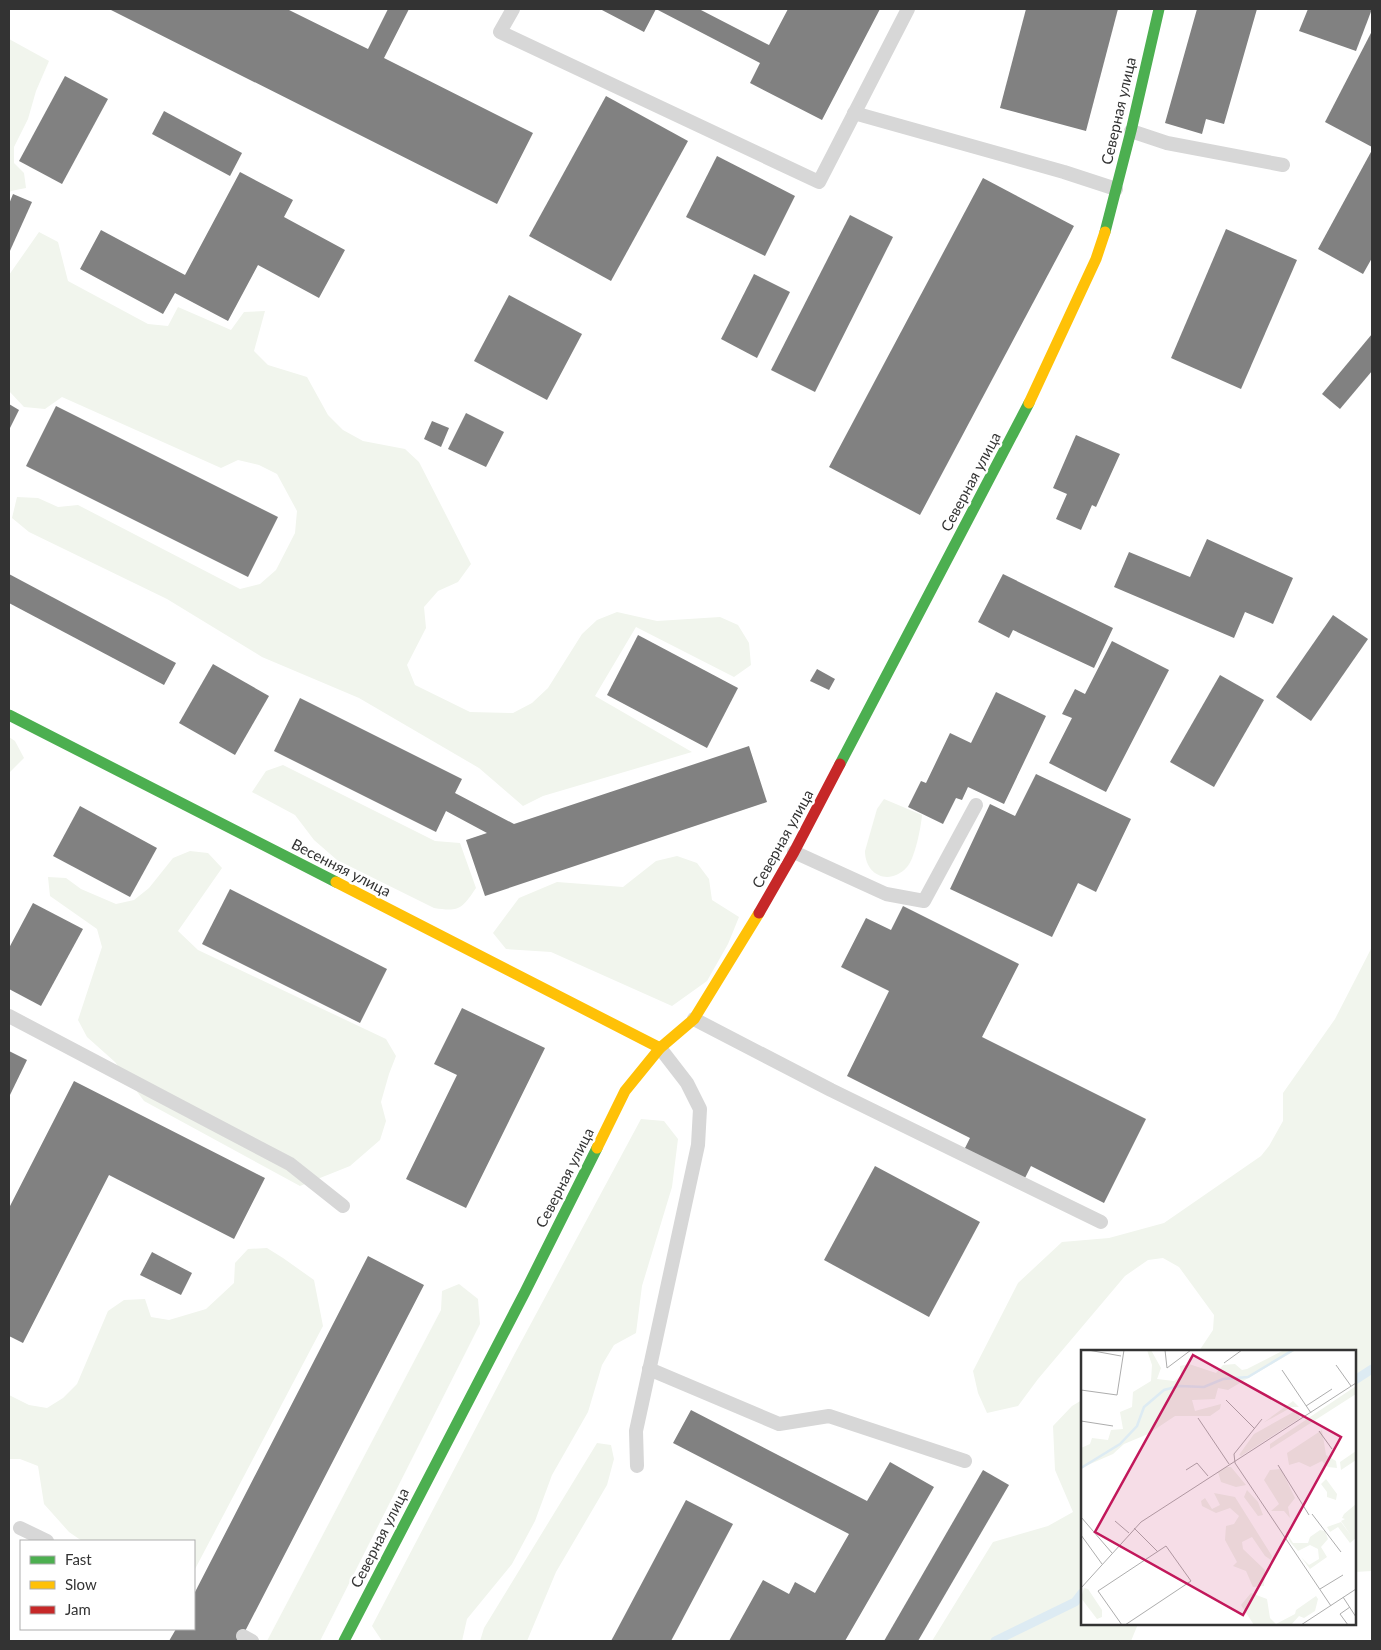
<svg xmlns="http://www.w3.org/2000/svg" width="1381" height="1650" font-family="Lato,sans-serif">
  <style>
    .green { fill: #f1f5ed }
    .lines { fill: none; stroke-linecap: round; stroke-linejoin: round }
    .stream { stroke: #ddebf3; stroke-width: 9 }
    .building { fill: #818181 }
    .lane { stroke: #d7d7d7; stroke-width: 14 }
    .fast { stroke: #4caf50; stroke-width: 11 }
    .slow { stroke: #ffc107; stroke-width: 11 }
    .jam { stroke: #c62828; stroke-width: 11 }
    .labels { text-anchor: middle; stroke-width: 5; stroke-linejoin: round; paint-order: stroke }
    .street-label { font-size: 15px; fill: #333; stroke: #fff }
    .inset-river { fill: none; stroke: #ddebf3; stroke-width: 2.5 }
    .inset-road { fill: none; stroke: #adadad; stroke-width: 1 }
    .view { fill: #c2185b; fill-opacity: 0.15; stroke: #c2185b; stroke-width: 2.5 }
    .inset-edge { fill: none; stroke: #333; stroke-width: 2.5 }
  </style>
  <rect width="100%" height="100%" fill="#fff"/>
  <g class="green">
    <path d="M 9,39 L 49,61 L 36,91 L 28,119 L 14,147 L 14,163 L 24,173 L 26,188 L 11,191 L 9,193 Z"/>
    <path d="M 39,232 L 58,242 L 68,281 L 148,324 L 168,326 L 178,307 L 231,330 L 244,312 L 265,311 L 254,351 L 268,365 L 307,377 L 328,415 L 343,430 L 363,441 L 405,449 L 419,462 L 471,564 L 458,582 L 438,591 L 424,607 L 426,628 L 407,665 L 415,685 L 470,712 L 513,713 L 532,703 L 548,688 L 582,634 L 597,620 L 617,612 L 657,621 L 720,617 L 738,625 L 749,643 L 751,665 L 734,677 L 636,627 L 595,696 L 692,752 L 543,796 L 523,806 L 479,768 L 359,698 L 262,657 L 167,599 L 29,532 L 12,518 L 17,497 L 38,498 L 58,507 L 78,505 L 240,589 L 260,584 L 276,570 L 295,533 L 297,511 L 277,474 L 259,465 L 238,460 L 221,468 L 62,397 L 45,409 L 24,407 L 9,391 L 9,275 Z"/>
    <path d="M 9,737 L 15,741 L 24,758 L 9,773 Z"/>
    <path d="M 283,765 L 435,841 L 460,843 L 476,888 C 462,909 459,912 434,908 L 337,860 L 314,840 L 295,815 L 252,792 L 266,771 Z"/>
    <path d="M 884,799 L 922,815 C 921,827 915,858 907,867 C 890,886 865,876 865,851 L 877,809 Z"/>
    <path d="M 190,851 L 208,853 L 222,868 L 178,931 L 198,950 L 386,1039 L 396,1056 L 389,1074 L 381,1102 L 386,1121 L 380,1140 L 350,1166 L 300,1186 L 144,1101 L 115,1062 L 87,1037 L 78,1020 L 102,947 L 97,929 L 50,896 L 48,877 L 66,878 L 81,889 L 116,904 L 134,900 L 149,888 L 173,858 Z"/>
    <path d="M 677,856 L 697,863 L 709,879 L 712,900 L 739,917 L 728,944 L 707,981 L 672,1006 L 551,952 L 506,949 L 493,933 L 519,898 L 557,882 L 623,887 L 656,861 Z"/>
    <path d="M 1372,947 L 1372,1571 L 1355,1572 L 1355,1351 L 1199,1351 L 1213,1330 L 1214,1315 L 1179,1267 L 1163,1258 L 1148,1260 L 1125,1276 L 1038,1379 L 1018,1406 L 987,1413 L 978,1393 L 973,1371 L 1018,1283 L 1062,1242 L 1109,1238 L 1164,1223 L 1261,1156 L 1269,1146 L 1283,1121 L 1283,1093 L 1335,1019 Z"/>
    <path d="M 641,1119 L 664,1121 L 678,1139 L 672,1187 L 642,1286 L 636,1333 L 614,1345 L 602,1365 L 588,1412 L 552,1475 L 535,1521 L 512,1564 L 467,1619 L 462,1641 L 382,1641 L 372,1626 L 514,1355 Z"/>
    <path d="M 267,1248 L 283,1258 L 314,1280 L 323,1326 L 194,1571 L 194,1541 L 82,1541 L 69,1532 L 44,1504 L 38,1466 L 20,1459 L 9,1459 L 9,1395 L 29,1405 L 47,1408 L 63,1398 L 77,1384 L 108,1311 L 124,1300 L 145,1299 L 151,1317 L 169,1320 L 206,1309 L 234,1283 L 235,1263 L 248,1249 Z"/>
    <path d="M 459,1284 L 478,1299 L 480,1324 L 320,1641 L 267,1641 L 441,1310 L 442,1291 Z"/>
    <path d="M 1082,1400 L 1082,1624 L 1138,1624 L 1131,1641 L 932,1641 L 993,1542 L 1048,1526 L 1073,1512 L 1055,1470 L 1053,1426 L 1072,1406 Z"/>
    <path d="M 597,1443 L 611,1445 L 614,1459 L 607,1485 L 556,1572 L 527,1641 L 480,1641 L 484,1628 Z"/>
  </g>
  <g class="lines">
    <g class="stream">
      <path d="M 1355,1380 L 1372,1369"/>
      <path d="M 995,1641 L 1075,1602 L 1082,1593"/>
    </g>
  </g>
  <g class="building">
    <path d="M 109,9 L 287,9 L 368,49 L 388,9 L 409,9 L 384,58 L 533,133 L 497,204 Z"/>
    <path d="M 600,9 L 699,9 L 769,45 L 788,9 L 880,9 L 822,120 L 750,83 L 760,63 L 656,9 L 644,32 Z"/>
    <path d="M 1026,9 L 1118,9 L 1086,131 L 1000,108 Z"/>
    <path d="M 1197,9 L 1257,9 L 1224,124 L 1206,119 L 1202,134 L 1165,123 Z"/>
    <path d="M 1308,9 L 1372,9 L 1356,51 L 1299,31 Z"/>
    <path d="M 1372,31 L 1372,147 L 1325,122 Z"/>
    <path d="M 65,76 L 108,99 L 62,184 L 19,161 Z"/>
    <path d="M 606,96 L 688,141 L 611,281 L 529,236 Z"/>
    <path d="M 164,111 L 242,153 L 230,176 L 152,134 Z"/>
    <path d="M 1372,150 L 1372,258 L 1363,274 L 1318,249 Z"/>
    <path d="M 717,156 L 795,196 L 765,256 L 686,217 Z"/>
    <path d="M 240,172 L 293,200 L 284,217 L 345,250 L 319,298 L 258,265 L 228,321 L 175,293 L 163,314 L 80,269 L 101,230 L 185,275 Z"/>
    <path d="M 983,178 L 1074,226 L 920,515 L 829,467 Z"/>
    <path d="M 13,194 L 32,202 L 9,253 L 9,204 Z"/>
    <path d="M 850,215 L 893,237 L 815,392 L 771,370 Z"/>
    <path d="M 1226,229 L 1297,260 L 1241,389 L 1171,358 Z"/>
    <path d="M 754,274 L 790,292 L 757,358 L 721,339 Z"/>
    <path d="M 509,295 L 582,334 L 547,400 L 474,361 Z"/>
    <path d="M 1372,334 L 1372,371 L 1340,409 L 1322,394 Z"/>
    <path d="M 9,404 L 19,410 L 9,430 Z"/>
    <path d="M 56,406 L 278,517 L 248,577 L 26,466 Z"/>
    <path d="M 466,413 L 504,432 L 486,467 L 448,449 Z"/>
    <path d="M 432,421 L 449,428 L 441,447 L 424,439 Z"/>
    <path d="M 1076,435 L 1120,454 L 1096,507 L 1092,505 L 1081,530 L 1056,519 L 1067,494 L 1053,488 Z"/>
    <path d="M 1207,539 L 1293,578 L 1273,624 L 1245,612 L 1234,638 L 1114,587 L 1129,552 L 1190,577 Z"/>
    <path d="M 9,574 L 176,663 L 164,685 L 9,603 Z"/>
    <path d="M 1003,574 L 1113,628 L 1094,668 L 1013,630 L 1009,638 L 978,622 Z"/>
    <path d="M 1333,615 L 1368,639 L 1311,721 L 1276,697 Z"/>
    <path d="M 638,635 L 738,688 L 707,748 L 607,695 Z"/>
    <path d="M 1112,641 L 1169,670 L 1106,792 L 1049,763 L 1072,718 L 1062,714 L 1075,689 L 1085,694 Z"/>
    <path d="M 213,664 L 269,696 L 235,755 L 179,723 Z"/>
    <path d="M 817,669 L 835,679 L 829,690 L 810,681 Z"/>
    <path d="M 1220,675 L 1264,700 L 1214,787 L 1170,762 Z"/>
    <path d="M 996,692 L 1046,716 L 1004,804 L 968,787 L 962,800 L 956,798 L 943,824 L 908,807 L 921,781 L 926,783 L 950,733 L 971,743 Z"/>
    <path d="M 300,698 L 462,779 L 455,793 L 514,824 L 749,746 L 767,802 L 485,896 L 466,840 L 487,833 L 446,811 L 436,832 L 274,751 Z"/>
    <path d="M 1036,774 L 1131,819 L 1096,892 L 1078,883 L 1052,937 L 950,889 L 990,804 L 1015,816 Z"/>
    <path d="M 80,806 L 157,848 L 130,897 L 53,856 Z"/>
    <path d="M 230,889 L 387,969 L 360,1023 L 202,944 Z"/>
    <path d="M 33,903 L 83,929 L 41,1006 L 9,989 L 9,948 Z"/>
    <path d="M 903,906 L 1019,964 L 982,1037 L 1146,1119 L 1104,1203 L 1031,1166 L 1024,1180 L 964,1150 L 970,1138 L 847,1076 L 889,991 L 841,967 L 866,918 L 891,930 Z"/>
    <path d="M 462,1008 L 545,1048 L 466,1208 L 406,1179 L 457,1075 L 434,1064 Z"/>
    <path d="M 9,1051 L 27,1060 L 9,1097 Z"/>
    <path d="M 74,1081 L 265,1178 L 234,1239 L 109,1175 L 23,1343 L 9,1336 L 9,1208 Z"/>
    <path d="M 875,1166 L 980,1222 L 929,1317 L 824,1260 Z"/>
    <path d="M 152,1252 L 192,1273 L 181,1295 L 140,1275 Z"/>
    <path d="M 368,1256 L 424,1285 L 240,1641 L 169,1641 L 176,1629 L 194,1629 L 194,1594 Z"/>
    <path d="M 691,1410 L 867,1501 L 890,1462 L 934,1487 L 845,1641 L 729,1641 L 763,1580 L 789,1594 L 795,1582 L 815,1593 L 849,1534 L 673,1443 Z"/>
    <path d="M 983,1470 L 1009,1485 L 918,1641 L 884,1641 Z"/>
    <path d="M 686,1500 L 733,1524 L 671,1641 L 611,1641 Z"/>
  </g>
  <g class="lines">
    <g class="lane">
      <path d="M 513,9 L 500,32 L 819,182 L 908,9"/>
      <path d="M 854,113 L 1064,172 L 1116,189"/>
      <path d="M 1131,131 L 1167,143 L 1283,165"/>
      <path d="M 794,852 L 886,894 L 924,901 L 976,805"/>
      <path d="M 9,1016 L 290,1164 L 343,1206"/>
      <path d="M 694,1019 L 831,1090 L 1101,1222"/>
      <path d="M 649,1369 L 779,1424 L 829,1416 L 965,1461"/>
      <path d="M 637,1466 L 636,1431 L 698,1145 L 700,1109 L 687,1083 L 660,1048"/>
      <path d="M 20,1528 L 47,1541"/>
      <path d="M 243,1636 L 252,1641"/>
    </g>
    <g class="fast">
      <path d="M 1105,232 L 1131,131 L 1159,9"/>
      <path d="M 9,715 L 336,882"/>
      <path d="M 840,764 L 1029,403"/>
      <path d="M 344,1641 L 525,1292 L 597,1148"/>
    </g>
    <g class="slow">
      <path d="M 1029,403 L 1096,259 L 1105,232"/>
      <path d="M 336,882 L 660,1048"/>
      <path d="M 597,1148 L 625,1091 L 660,1048 L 694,1019 L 759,913"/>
    </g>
    <path class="jam" d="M 759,913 L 794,852 L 840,764"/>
  </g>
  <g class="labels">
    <g class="street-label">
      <text transform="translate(1119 111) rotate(-77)" y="5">Северная улица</text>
      <text transform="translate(971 482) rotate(-62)" y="5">Северная улица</text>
      <text transform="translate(783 839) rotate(-61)" y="5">Северная улица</text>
      <text transform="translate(341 868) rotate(27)" y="5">Весенняя улица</text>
      <text transform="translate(565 1178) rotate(-63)" y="5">Северная улица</text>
      <text transform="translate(380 1538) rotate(-63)" y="5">Северная улица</text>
    </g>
  </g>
  <g transform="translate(1081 1350)">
    <rect width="275" height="275" fill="#fff"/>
    <path d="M 66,0 L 70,0 L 80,18 L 76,29 L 93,31 L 100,26 L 99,16 L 108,14 L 135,23 L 142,15 L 154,14 L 161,20 L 166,19 L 203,0 L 215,0 L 147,40 L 137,38 L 134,49 L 111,50 L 114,61 L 140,54 L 139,59 L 129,66 L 94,66 L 67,84 L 43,94 L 32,104 L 0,118 L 0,98 L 9,94 L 11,88 L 27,90 L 30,80 L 42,79 L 39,62 L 51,57 L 52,42 L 70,31 L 71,15 ZM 275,36 L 275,44 L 189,99 L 189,94 ZM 212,51 L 218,57 L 211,57 L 182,73 ZM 216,60 L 219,68 L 160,106 L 158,105 L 173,84 ZM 241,80 L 245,105 L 255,111 L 256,118 L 247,117 L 241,111 L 229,117 L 218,112 L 208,115 L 206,103 ZM 275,101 L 275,110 L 260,120 L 259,112 ZM 145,117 L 150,117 L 165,135 L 155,137 L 140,132 L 137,122 ZM 200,119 L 214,148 L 207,157 L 209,168 L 203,161 L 190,161 L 198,154 L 183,130 L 189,120 ZM 245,129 L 256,144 L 255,150 L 246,147 L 246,142 L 240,134 ZM 166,140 L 177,152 L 182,165 L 177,166 L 163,147 ZM 133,143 L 154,147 L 191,206 L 190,210 L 184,206 L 171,187 L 161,192 L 162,199 L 184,220 L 183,236 L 172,237 L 165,221 L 152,216 L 156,212 L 144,190 L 145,176 L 153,174 L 158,166 L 149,158 L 135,163 L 121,156 L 120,151 L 124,148 L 131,159 L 139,155 ZM 275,154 L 275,188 L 269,193 L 257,177 L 249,182 L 246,177 L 260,172 L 271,187 L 260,171 L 264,169 L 261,168 L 263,164 ZM 239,180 L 244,181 L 247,189 L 240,197 L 246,207 L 229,219 L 220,207 L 228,215 L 238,209 L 237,199 L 229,195 L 217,201 L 209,192 L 205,182 L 209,181 L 207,185 L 212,193 L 227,193 L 229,187 ZM 3,238 L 7,239 L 21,260 L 21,267 L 16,269 L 0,248 ZM 170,243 L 186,249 L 189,268 L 195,274 L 214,264 L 215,260 L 235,246 L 237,249 L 234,261 L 223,268 L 218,266 L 210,275 L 173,275 L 160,255 Z" fill="#f1f5ed"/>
    <path class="inset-river" d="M 0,118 L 39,94 L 56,76 L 63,57 L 83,40 L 98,36 L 123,37 L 142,29 L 167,27 L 212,0"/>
    <path class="inset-road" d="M 7,0 L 40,6M 84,0 L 86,18 L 110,0M 143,13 L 161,0M 255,15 L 270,36M 201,20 L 230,63M 0,40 L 36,45 L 43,0M 145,50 L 174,79M 225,56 L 251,39M 117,68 L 148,114M 181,69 L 153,104 L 154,113 L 250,256M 0,71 L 32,76M 238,81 L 251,99M 197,115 L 228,165M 105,120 L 116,113 L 127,126M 231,164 L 260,202M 0,167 L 31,203M 34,171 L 48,183M 53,178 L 77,202M 0,185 L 21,214M 0,238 L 60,172 L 275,33M 239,239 L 262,225M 262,247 L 275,267M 41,275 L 17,241 L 85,196 L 110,231 L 44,275M 220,275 L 275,239M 267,275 L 259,264 L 269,257"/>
    <path class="view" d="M 112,5 L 260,87 L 162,265 L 14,182 Z"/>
    <rect width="275" height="275" class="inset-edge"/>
  </g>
  <rect width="1381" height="1650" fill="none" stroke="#333333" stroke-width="20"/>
  <rect x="20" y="1540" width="175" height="90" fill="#ffffff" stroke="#adadad"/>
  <rect x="30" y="1556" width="25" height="8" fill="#4caf50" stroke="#adadad"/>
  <text x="65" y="1565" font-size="15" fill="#333333">Fast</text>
  <rect x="30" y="1581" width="25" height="8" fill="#ffc107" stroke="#adadad"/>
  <text x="65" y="1590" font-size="15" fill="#333333">Slow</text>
  <rect x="30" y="1606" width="25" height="8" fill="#c62828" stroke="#adadad"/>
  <text x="65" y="1615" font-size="15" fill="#333333">Jam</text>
</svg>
